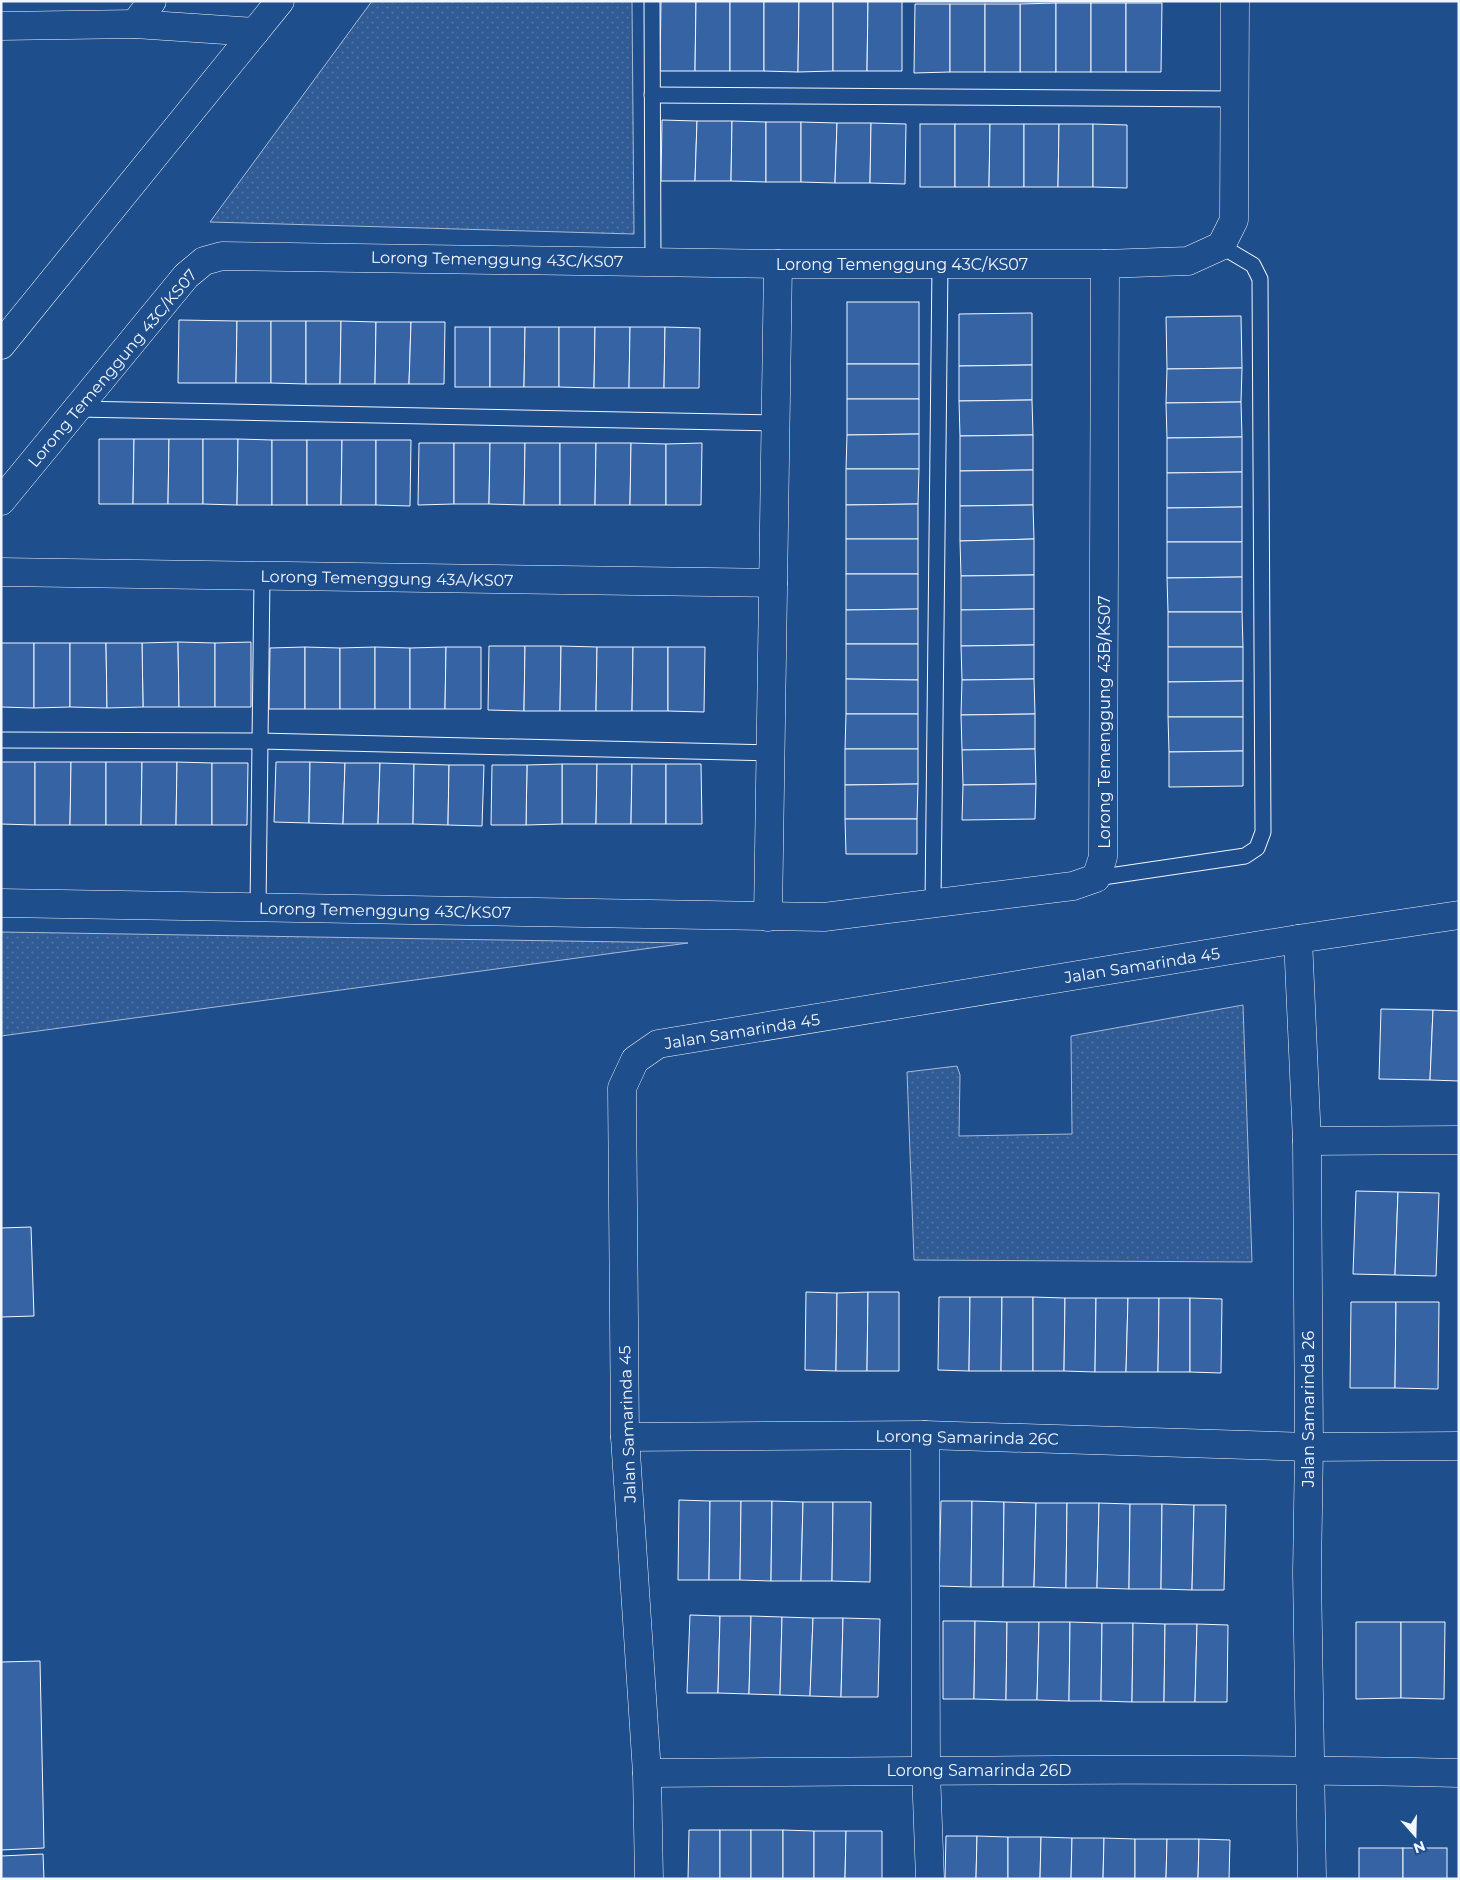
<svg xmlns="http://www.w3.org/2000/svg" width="1460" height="1880" font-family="Montserrat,sans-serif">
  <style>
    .park { fill: url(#park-dots); stroke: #a8bbd7 }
    .building { fill: #3563a3; stroke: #f2f6ff }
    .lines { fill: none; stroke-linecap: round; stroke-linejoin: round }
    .service-casing { stroke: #f2f6ff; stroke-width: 17 }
    .minor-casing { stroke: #f2f6ff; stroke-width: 29 }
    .service { stroke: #1f4e8c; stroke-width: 15 }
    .minor { stroke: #1f4e8c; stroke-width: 28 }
    .labels { text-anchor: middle; stroke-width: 4; stroke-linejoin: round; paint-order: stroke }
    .street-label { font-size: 16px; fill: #f2f6ff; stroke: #1f4e8c }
  </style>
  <defs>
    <pattern id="park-dots" width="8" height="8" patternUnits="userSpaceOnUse" patternTransform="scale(1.25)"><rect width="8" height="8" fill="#305b95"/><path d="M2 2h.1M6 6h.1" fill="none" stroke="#4e73a5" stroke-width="1.8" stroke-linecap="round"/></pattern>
  </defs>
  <rect width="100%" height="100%" fill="#1f4e8c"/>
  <g class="park">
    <path d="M 372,1 L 632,1 L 634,234 L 210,222 Z"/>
    <path d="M 1,932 L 688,943 L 1,1036 Z"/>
    <path d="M 1243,1005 L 1252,1262 L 914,1260 L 907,1072 L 957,1066 L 960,1075 L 959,1136 L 1072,1134 L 1071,1036 Z"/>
  </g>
  <g class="building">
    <path d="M 661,1 L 696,1 L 695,71 L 660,71 Z"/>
    <path d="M 696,1 L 730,1 L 730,71 L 695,71 Z"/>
    <rect x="730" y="1" width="34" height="70"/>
    <path d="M 764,1 L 799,1 L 798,72 L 764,71 Z"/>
    <path d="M 799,1 L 833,1 L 833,71 L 798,72 Z"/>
    <path d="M 833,1 L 868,1 L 867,71 L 833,71 Z"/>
    <path d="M 868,1 L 902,1 L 902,71 L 867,71 Z"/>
    <path d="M 1056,3 L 1056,72 L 1020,72 L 1020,4 Z"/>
    <rect x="1056" y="3" width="35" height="69"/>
    <rect x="1091" y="3" width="35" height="69"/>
    <path d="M 1126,3 L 1162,3 L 1161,72 L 1126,72 Z"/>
    <path d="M 915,4 L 950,4 L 950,72 L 914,73 Z"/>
    <rect x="950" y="4" width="35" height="68"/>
    <rect x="985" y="4" width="35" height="68"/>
    <path d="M 662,120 L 697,121 L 695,181 L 661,181 Z"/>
    <path d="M 697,121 L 732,121 L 731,181 L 695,181 Z"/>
    <path d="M 732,121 L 766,122 L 766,182 L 731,181 Z"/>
    <rect x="766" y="122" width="35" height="60"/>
    <path d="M 801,122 L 837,123 L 835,183 L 801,182 Z"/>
    <path d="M 837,123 L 871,123 L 870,183 L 835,183 Z"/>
    <path d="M 871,123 L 906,124 L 905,184 L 870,183 Z"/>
    <rect x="920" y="124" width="35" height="63"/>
    <path d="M 955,124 L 990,124 L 989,187 L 955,187 Z"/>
    <path d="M 990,124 L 1024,124 L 1024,187 L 989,187 Z"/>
    <path d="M 1024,124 L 1059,124 L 1058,187 L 1024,187 Z"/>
    <path d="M 1059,124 L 1093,124 L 1093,187 L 1058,187 Z"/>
    <path d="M 1093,124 L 1127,125 L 1127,188 L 1093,187 Z"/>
    <rect x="847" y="302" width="72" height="62"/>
    <path d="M 1032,313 L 1032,365 L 959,366 L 959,314 Z"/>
    <path d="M 1241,316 L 1242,368 L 1167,369 L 1166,317 Z"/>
    <path d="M 179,320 L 237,321 L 236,383 L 178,383 Z"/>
    <path d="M 237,321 L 271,321 L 271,383 L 236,383 Z"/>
    <path d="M 271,321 L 306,321 L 306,384 L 271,383 Z"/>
    <path d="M 306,321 L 341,321 L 340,384 L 306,384 Z"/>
    <path d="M 341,321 L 376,322 L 375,384 L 340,384 Z"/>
    <path d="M 376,322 L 411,322 L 409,384 L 375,384 Z"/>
    <path d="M 411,322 L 445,322 L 444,384 L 409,384 Z"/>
    <rect x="455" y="327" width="35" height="60"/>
    <path d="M 490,327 L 525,327 L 524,387 L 490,387 Z"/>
    <path d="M 525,327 L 559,327 L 559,387 L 524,387 Z"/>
    <path d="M 559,327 L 595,327 L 594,388 L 559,387 Z"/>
    <path d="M 595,327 L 630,327 L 629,388 L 594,388 Z"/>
    <path d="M 630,327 L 665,327 L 664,388 L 629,388 Z"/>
    <path d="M 665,327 L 700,328 L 699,388 L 664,388 Z"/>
    <rect x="847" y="364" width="72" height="35"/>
    <path d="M 1032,365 L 1032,400 L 959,401 L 959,366 Z"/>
    <path d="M 1242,368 L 1241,402 L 1166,403 L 1167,369 Z"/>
    <path d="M 847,399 L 919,399 L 919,434 L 847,435 Z"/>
    <path d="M 1032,400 L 1033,435 L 960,436 L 959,401 Z"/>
    <path d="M 1241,402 L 1242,437 L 1167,438 L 1166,403 Z"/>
    <path d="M 919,434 L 919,469 L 846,469 L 847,435 Z"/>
    <path d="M 1033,435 L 1033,470 L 960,471 L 960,436 Z"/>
    <path d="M 1242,437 L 1242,472 L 1167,473 L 1167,438 Z"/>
    <path d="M 99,439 L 134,439 L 133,504 L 99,504 Z"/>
    <path d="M 134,439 L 169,439 L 168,504 L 133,504 Z"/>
    <path d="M 169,439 L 203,439 L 203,504 L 168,504 Z"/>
    <path d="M 203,439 L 238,439 L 237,505 L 203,504 Z"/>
    <path d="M 238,439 L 272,440 L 272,505 L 237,505 Z"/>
    <rect x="272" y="440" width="35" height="65"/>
    <path d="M 307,440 L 342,440 L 341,505 L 307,505 Z"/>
    <path d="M 342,440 L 376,440 L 376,505 L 341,505 Z"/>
    <path d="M 376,440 L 411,440 L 410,506 L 376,505 Z"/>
    <path d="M 419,443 L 454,443 L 454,504 L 418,505 Z"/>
    <path d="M 454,443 L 490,443 L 489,504 L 454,504 Z"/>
    <path d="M 490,443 L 525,443 L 524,505 L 489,504 Z"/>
    <path d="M 525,443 L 560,443 L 560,505 L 524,505 Z"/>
    <path d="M 560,443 L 596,443 L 595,505 L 560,505 Z"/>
    <path d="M 596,443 L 631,443 L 630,505 L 595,505 Z"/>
    <path d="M 631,443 L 666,444 L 666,505 L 630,505 Z"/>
    <path d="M 702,443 L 701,505 L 666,505 L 666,444 Z"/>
    <path d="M 846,469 L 919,469 L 918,504 L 846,505 Z"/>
    <path d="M 1033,470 L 1033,505 L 960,506 L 960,471 Z"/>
    <path d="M 1242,472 L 1242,507 L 1167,508 L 1167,473 Z"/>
    <path d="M 918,504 L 918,539 L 846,539 L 846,505 Z"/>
    <path d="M 1033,505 L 1034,539 L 960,541 L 960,506 Z"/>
    <path d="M 1242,507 L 1242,542 L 1167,542 L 1167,508 Z"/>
    <rect x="846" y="539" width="72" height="35"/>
    <path d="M 1034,539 L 1034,575 L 961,576 L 960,541 Z"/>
    <path d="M 1167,542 L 1242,542 L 1242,577 L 1167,578 Z"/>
    <path d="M 846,574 L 918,574 L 918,609 L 846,610 Z"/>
    <path d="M 1034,575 L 1034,609 L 961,610 L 961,576 Z"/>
    <path d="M 1242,577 L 1242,612 L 1168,612 L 1167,578 Z"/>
    <path d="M 918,609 L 918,644 L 846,644 L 846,610 Z"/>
    <path d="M 1034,609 L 1034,645 L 961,646 L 961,610 Z"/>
    <path d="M 1168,612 L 1242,612 L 1243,647 L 1168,647 Z"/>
    <path d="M 178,642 L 179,707 L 143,707 L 142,643 Z"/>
    <path d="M 178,642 L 215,643 L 215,707 L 179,707 Z"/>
    <path d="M 251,642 L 251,707 L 215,707 L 215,643 Z"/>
    <path d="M 1,643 L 34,643 L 34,708 L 1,707 Z"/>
    <path d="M 34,643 L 70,643 L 70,707 L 34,708 Z"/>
    <path d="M 70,643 L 106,643 L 107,708 L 70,707 Z"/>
    <path d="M 106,643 L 142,643 L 143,707 L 107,708 Z"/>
    <path d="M 846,644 L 918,644 L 918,680 L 846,679 Z"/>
    <path d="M 1034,645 L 1034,679 L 962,680 L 961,646 Z"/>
    <path d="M 489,646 L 525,646 L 524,711 L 488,710 Z"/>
    <path d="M 525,646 L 561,646 L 560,711 L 524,711 Z"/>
    <path d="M 561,646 L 597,647 L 596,711 L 560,711 Z"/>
    <path d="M 305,647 L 305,709 L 269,709 L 270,648 Z"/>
    <path d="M 305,647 L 340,648 L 340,709 L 305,709 Z"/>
    <path d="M 375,647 L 375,709 L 340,709 L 340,648 Z"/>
    <path d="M 375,647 L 410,648 L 410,709 L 375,709 Z"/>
    <path d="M 446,647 L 445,709 L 410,709 L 410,648 Z"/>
    <path d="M 446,647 L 481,647 L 481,709 L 445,709 Z"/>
    <path d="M 597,647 L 633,647 L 632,711 L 596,711 Z"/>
    <path d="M 633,647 L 668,647 L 668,711 L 632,711 Z"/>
    <path d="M 668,647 L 705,647 L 704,712 L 668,711 Z"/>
    <path d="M 1168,647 L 1243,647 L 1243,681 L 1168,682 Z"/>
    <path d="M 846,679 L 918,680 L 918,714 L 846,714 Z"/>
    <path d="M 1034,679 L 1035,714 L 961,715 L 962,680 Z"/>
    <path d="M 1243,681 L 1243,717 L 1168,717 L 1168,682 Z"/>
    <path d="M 846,714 L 918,714 L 918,749 L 845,749 Z"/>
    <path d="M 1035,714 L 1035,749 L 962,750 L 961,715 Z"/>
    <path d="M 1168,717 L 1243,717 L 1243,751 L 1169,752 Z"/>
    <path d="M 845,749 L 918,749 L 918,784 L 845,785 Z"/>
    <path d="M 1035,749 L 1036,784 L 963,785 L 962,750 Z"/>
    <path d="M 1243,751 L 1243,786 L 1169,787 L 1169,752 Z"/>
    <path d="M 1,762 L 35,762 L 35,825 L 1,824 Z"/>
    <path d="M 35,762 L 71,762 L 70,825 L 35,825 Z"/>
    <path d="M 71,762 L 106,762 L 106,825 L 70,825 Z"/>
    <path d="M 106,762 L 142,762 L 141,825 L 106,825 Z"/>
    <path d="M 142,762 L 177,762 L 176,825 L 141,825 Z"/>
    <path d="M 177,762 L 212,763 L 212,825 L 176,825 Z"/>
    <path d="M 276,762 L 310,762 L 309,823 L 274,822 Z"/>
    <path d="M 310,762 L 345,763 L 343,824 L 309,823 Z"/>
    <path d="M 212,763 L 248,763 L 247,825 L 212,825 Z"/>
    <path d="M 345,763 L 380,763 L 378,824 L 343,824 Z"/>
    <path d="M 380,763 L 414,764 L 413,824 L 378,824 Z"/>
    <path d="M 414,764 L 449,765 L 448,825 L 413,824 Z"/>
    <path d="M 562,764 L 597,764 L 596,824 L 562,824 Z"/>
    <path d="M 562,764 L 562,824 L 526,825 L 527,765 Z"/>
    <path d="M 597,764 L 632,764 L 631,824 L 596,824 Z"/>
    <path d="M 632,764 L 666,764 L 666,824 L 631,824 Z"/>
    <path d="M 666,764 L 701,764 L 702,824 L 666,824 Z"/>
    <path d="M 449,765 L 484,765 L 482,826 L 448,825 Z"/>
    <path d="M 492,765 L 527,765 L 526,825 L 491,825 Z"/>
    <path d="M 918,784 L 917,819 L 845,819 L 845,785 Z"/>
    <path d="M 1036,784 L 1035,819 L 962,820 L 963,785 Z"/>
    <path d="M 845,819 L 917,819 L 917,854 L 846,854 Z"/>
    <path d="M 1381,1009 L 1433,1010 L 1430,1080 L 1379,1079 Z"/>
    <path d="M 1433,1010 L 1459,1011 L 1459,1081 L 1430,1080 Z"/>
    <path d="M 1356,1191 L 1398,1192 L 1395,1275 L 1353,1274 Z"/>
    <path d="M 1398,1192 L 1439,1193 L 1436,1276 L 1395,1275 Z"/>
    <path d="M 31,1227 L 34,1316 L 1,1317 L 1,1228 Z"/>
    <path d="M 806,1292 L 837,1293 L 836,1371 L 805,1370 Z"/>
    <path d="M 868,1292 L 867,1371 L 836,1371 L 837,1293 Z"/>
    <path d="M 868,1292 L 899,1292 L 899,1371 L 867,1371 Z"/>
    <path d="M 939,1297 L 970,1297 L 969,1371 L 938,1370 Z"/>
    <path d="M 970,1297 L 1002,1297 L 1001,1371 L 969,1371 Z"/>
    <path d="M 1002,1297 L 1033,1297 L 1033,1371 L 1001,1371 Z"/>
    <path d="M 1033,1297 L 1065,1298 L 1064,1371 L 1033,1371 Z"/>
    <path d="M 1065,1298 L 1096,1298 L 1095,1372 L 1064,1371 Z"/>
    <path d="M 1096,1298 L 1128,1298 L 1126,1372 L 1095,1372 Z"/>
    <path d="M 1128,1298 L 1159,1298 L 1158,1372 L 1126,1372 Z"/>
    <path d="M 1159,1298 L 1190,1298 L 1190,1372 L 1158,1372 Z"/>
    <path d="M 1190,1298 L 1222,1299 L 1221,1373 L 1190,1372 Z"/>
    <path d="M 1351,1302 L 1396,1302 L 1395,1388 L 1350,1388 Z"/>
    <path d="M 1396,1302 L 1439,1302 L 1438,1389 L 1395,1388 Z"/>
    <path d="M 679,1500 L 710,1501 L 709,1580 L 678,1580 Z"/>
    <path d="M 710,1501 L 741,1501 L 740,1580 L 709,1580 Z"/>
    <path d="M 741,1501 L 772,1501 L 771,1581 L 740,1580 Z"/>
    <path d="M 772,1501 L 803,1502 L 801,1581 L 771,1581 Z"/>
    <path d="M 941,1501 L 972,1501 L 971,1587 L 939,1586 Z"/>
    <path d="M 972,1501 L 1004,1502 L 1003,1587 L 971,1587 Z"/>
    <path d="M 803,1502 L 833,1502 L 832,1581 L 801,1581 Z"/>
    <path d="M 833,1502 L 871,1502 L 870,1582 L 832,1581 Z"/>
    <path d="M 1004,1502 L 1036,1503 L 1034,1587 L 1003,1587 Z"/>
    <path d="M 1036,1503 L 1067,1503 L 1066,1588 L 1034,1587 Z"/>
    <path d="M 1067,1503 L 1099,1503 L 1097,1588 L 1066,1588 Z"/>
    <path d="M 1099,1503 L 1130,1504 L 1129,1589 L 1097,1588 Z"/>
    <path d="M 1130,1504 L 1162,1504 L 1161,1589 L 1129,1589 Z"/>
    <path d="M 1162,1504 L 1194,1505 L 1192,1590 L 1161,1589 Z"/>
    <path d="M 1194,1505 L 1226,1505 L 1224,1590 L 1192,1590 Z"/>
    <path d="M 690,1615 L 720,1616 L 718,1693 L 687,1693 Z"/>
    <path d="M 720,1616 L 751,1616 L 749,1694 L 718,1693 Z"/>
    <path d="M 751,1616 L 782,1617 L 780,1695 L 749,1694 Z"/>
    <path d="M 782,1617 L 813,1618 L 810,1696 L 780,1695 Z"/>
    <path d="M 813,1618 L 843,1618 L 841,1697 L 810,1696 Z"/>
    <path d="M 843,1618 L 880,1619 L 878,1697 L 841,1697 Z"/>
    <path d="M 943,1621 L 975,1621 L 974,1699 L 943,1699 Z"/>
    <path d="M 975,1621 L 1007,1622 L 1006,1700 L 974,1699 Z"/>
    <path d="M 1007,1622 L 1039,1622 L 1037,1700 L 1006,1700 Z"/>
    <path d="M 1039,1622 L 1070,1622 L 1069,1701 L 1037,1700 Z"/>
    <path d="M 1070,1622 L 1102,1623 L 1101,1701 L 1069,1701 Z"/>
    <path d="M 1356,1622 L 1401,1622 L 1401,1698 L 1356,1699 Z"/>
    <path d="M 1401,1622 L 1445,1622 L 1444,1699 L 1401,1698 Z"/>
    <path d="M 1102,1623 L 1133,1623 L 1132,1702 L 1101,1701 Z"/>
    <path d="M 1133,1623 L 1165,1624 L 1164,1702 L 1132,1702 Z"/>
    <path d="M 1165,1624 L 1197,1624 L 1195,1702 L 1164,1702 Z"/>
    <path d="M 1197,1624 L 1228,1625 L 1227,1702 L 1195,1702 Z"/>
    <path d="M 40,1661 L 44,1848 L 1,1850 L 1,1662 Z"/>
    <path d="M 689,1830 L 720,1830 L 720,1879 L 688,1879 Z"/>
    <rect x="720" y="1830" width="31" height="49"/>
    <rect x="751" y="1830" width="32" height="49"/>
    <path d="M 783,1830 L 814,1831 L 814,1879 L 783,1879 Z"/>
    <path d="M 814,1831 L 846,1831 L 845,1879 L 814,1879 Z"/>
    <path d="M 846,1831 L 882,1831 L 882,1879 L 845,1879 Z"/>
    <path d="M 946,1836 L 977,1836 L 976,1879 L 945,1879 Z"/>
    <path d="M 977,1836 L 1008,1837 L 1008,1879 L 976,1879 Z"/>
    <path d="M 1008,1837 L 1041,1837 L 1040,1879 L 1008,1879 Z"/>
    <path d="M 1041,1837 L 1072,1838 L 1071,1879 L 1040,1879 Z"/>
    <path d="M 1072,1838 L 1104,1838 L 1103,1879 L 1071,1879 Z"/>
    <path d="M 1104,1838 L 1135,1839 L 1135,1879 L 1103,1879 Z"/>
    <path d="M 1135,1839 L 1167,1839 L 1166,1879 L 1135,1879 Z"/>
    <path d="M 1167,1839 L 1199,1839 L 1198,1879 L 1166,1879 Z"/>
    <path d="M 1199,1839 L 1230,1840 L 1229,1879 L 1198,1879 Z"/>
    <rect x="1359" y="1848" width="44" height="31"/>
    <rect x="1403" y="1848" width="44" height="31"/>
    <path d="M 43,1854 L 44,1879 L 1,1879 L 1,1856 Z"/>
  </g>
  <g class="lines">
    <g class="service-casing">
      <g id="service">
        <path d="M 652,1 L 653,261"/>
        <path d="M 652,95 L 1234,99"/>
        <path d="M 77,409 L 775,423"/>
        <path d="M 1,740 L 260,741 L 770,753"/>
        <path d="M 1096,878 L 1245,856 L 1257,848 L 1263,832 L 1260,279 L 1253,265 L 1221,246"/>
        <path d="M 933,904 L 940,264"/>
        <path d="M 258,908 L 262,576"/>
      </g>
    </g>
    <g class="minor-casing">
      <g id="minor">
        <path d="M 135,24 L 152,1"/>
        <path d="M 1,26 L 135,24 L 255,32"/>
        <path d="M 1,345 L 280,1"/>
        <path d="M 1,501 L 186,276 L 204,261 L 222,256 L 778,264 L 1105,264 L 1188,261 L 1221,246 L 1234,220 L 1235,1"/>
        <path d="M 1,572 L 773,583"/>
        <path d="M 1,903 L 824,917 L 1073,886 L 1096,878 L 1103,857 L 1105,264"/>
        <path d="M 768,917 L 778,264"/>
        <path d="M 1298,939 L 1307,1141 L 1309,1447 L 1307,1573 L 1312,1879"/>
        <path d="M 1307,1141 L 1459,1140"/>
        <path d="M 925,1435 L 926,1771 L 930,1879"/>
        <path d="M 625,1437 L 925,1435 L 1309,1447 L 1459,1446"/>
        <path d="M 647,1773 C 918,1771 1188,1767 1459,1773"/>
        <path d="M 649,1879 L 647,1773 L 625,1437 L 622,1088 L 635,1060 L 658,1044 L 1298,939 L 1459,915"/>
      </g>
    </g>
    <use href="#service" class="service"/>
    <use href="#minor" class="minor"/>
  </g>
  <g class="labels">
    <g class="street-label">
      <text transform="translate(497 259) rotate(1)" y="6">Lorong Temenggung 43C/KS07</text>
      <text x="902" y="270">Lorong Temenggung 43C/KS07</text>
      <text transform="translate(112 368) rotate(-50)" y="6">Lorong Temenggung 43C/KS07</text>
      <text transform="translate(387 578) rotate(1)" y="6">Lorong Temenggung 43A/KS07</text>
      <text transform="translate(1104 722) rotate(-90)" y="6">Lorong Temenggung 43B/KS07</text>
      <text transform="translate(385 910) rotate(1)" y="6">Lorong Temenggung 43C/KS07</text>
      <text transform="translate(1142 965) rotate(-9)" y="6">Jalan Samarinda 45</text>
      <text transform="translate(742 1031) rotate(-9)" y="6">Jalan Samarinda 45</text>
      <text transform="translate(1308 1409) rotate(-90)" y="6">Jalan Samarinda 26</text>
      <text transform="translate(627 1424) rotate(-92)" y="6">Jalan Samarinda 45</text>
      <text transform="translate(967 1437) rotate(1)" y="6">Lorong Samarinda 26C</text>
      <text x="979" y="1776">Lorong Samarinda 26D</text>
    </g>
  </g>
  <rect width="1460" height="1880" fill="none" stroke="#f2f6ff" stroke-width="5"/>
  <g transform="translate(1415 1835) rotate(160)" stroke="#1f4e8c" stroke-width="4" paint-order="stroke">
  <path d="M0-4L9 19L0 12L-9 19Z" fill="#f2f6ff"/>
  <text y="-8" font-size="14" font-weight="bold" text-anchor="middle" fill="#f2f6ff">N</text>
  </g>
</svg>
